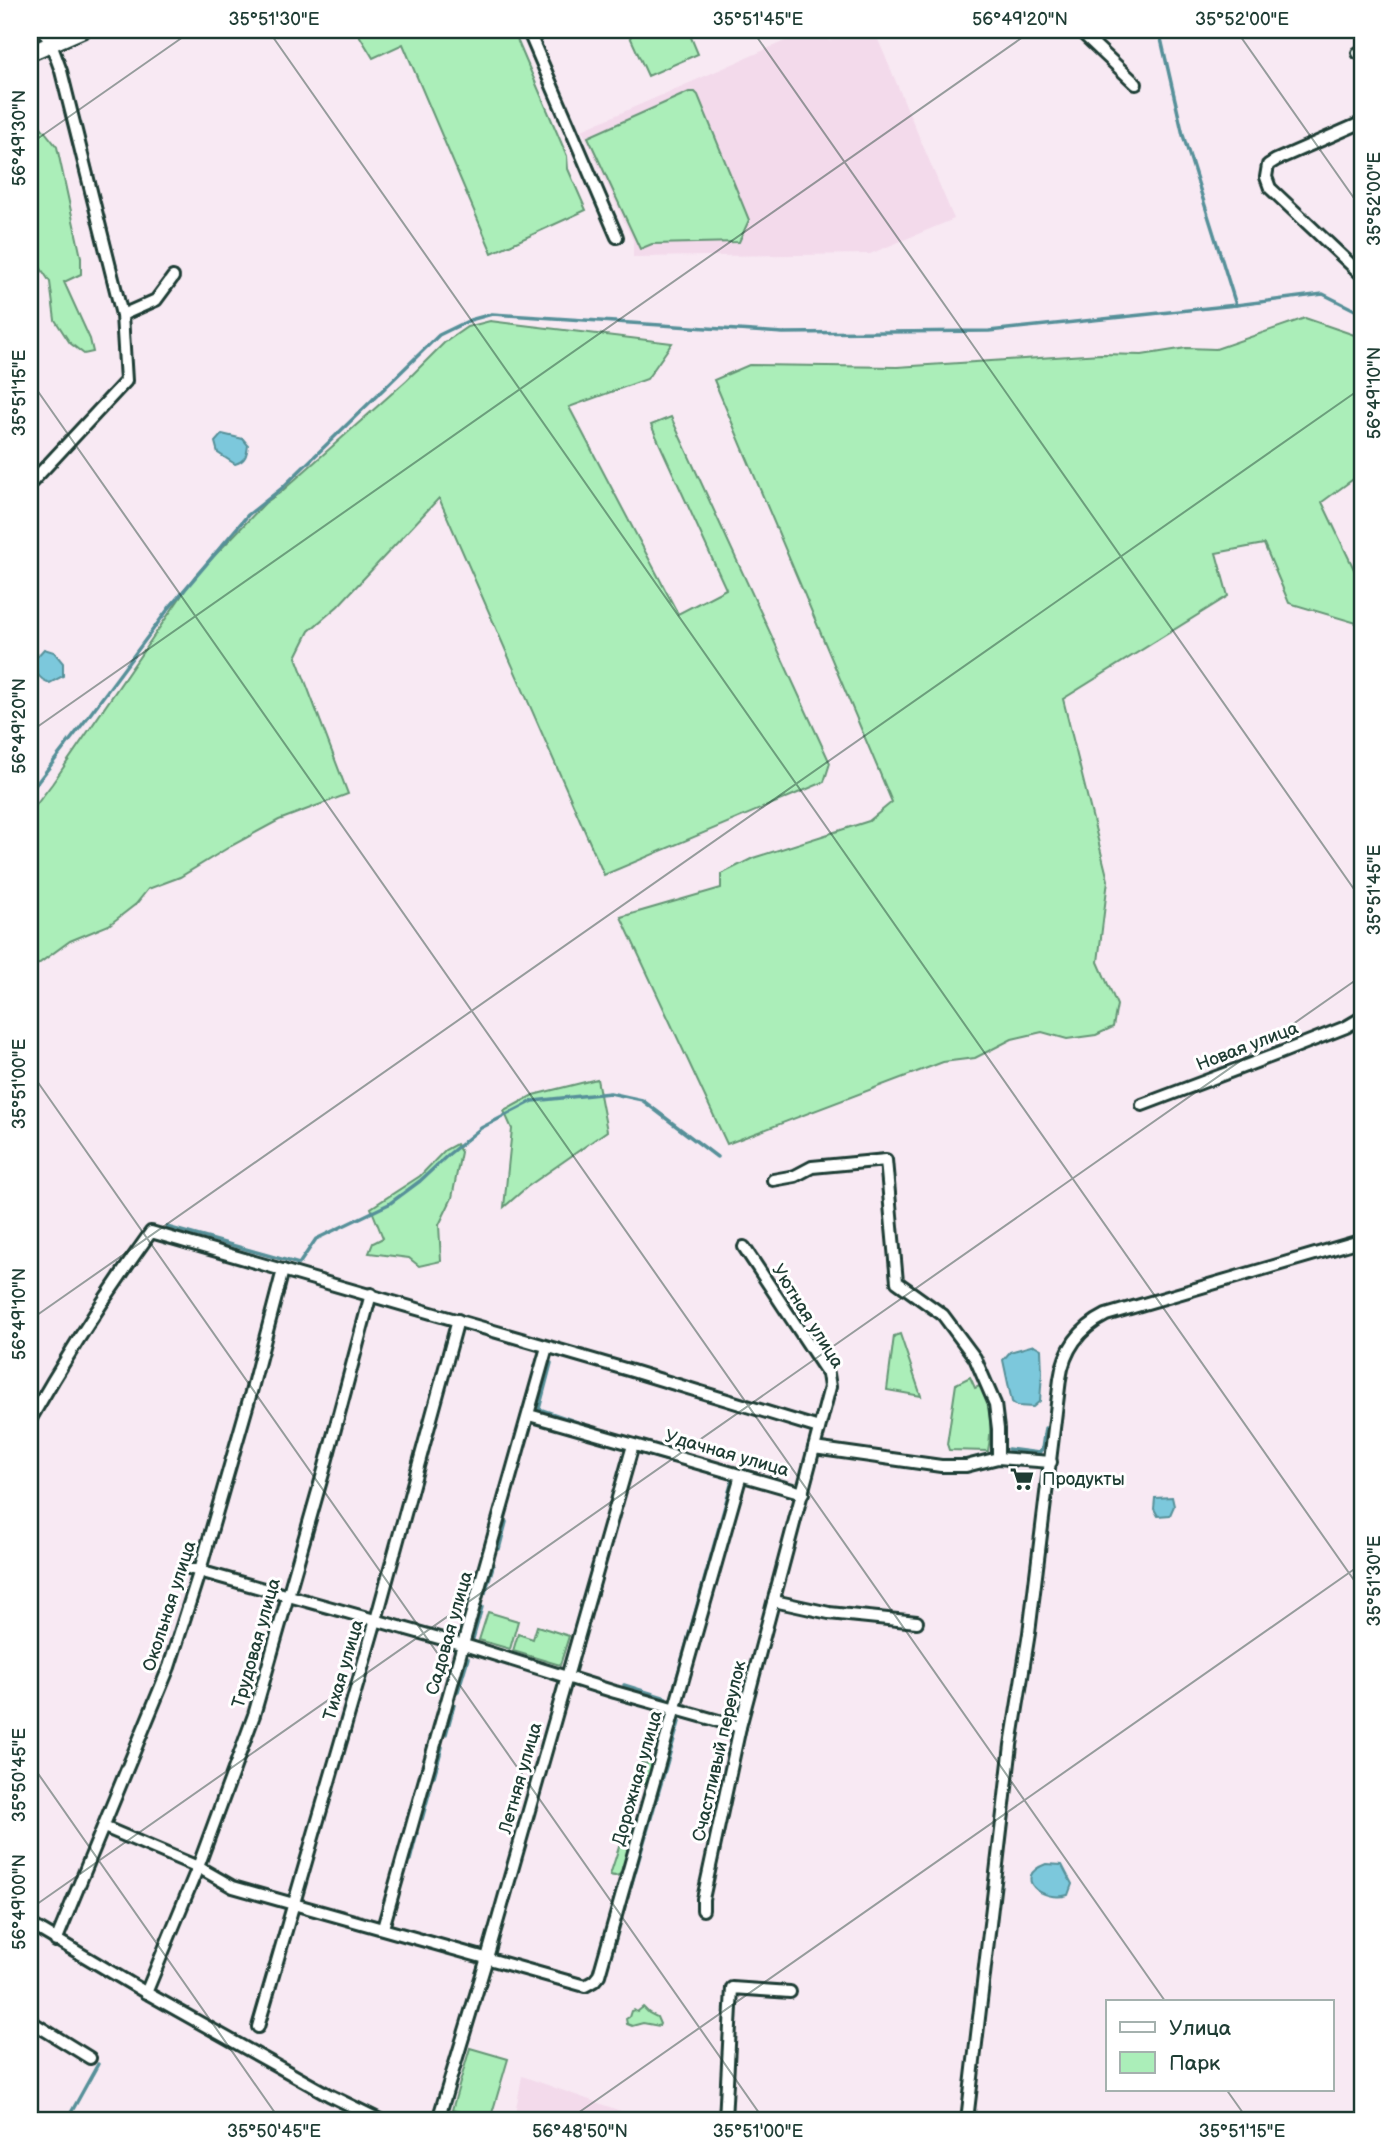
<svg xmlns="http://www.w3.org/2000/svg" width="1393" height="2150" font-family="'Balsamiq Sans',sans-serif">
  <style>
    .built { fill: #f3daeb }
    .green { fill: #abeeb9; stroke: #659676; stroke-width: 2 }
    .water { fill: #7cc8dc; stroke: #579099; stroke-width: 2 }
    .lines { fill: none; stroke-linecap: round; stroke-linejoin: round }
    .stream { stroke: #579099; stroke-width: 3.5 }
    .minor-casing { stroke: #1f3d34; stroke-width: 16 }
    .tertiary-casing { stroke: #1f3d34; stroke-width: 19 }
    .minor { stroke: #fff; stroke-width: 10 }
    .tertiary { stroke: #fff; stroke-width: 14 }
    .ticks { fill: none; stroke: #1f3d34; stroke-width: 2; stroke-opacity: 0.45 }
    .labels { text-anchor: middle; stroke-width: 6; stroke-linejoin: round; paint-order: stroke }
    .street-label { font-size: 18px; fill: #1f3d34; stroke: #fff }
    .poi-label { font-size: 18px; fill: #1f3d34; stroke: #fff; text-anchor: start }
    .neatline { fill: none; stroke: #1f3d34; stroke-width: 2.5 }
    .ticks-label { font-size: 18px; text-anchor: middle; fill: #1f3d34 }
  </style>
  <rect width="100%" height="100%" fill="#f8e9f3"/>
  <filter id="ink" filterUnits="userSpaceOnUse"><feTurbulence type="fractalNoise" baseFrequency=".0143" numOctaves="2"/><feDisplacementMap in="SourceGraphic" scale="14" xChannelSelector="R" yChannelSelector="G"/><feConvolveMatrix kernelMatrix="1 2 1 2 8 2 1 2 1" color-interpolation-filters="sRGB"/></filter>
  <g filter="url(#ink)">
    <g class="built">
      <path d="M 810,30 L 822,30 L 829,41 L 852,30 L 874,30 L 954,219 L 870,254 L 633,257 L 633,241 L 582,130 Z"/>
      <path d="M 522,2076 L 646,2120 L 514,2120 Z"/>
    </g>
    <g class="green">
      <path d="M 356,30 L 513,30 L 567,156 L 568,169 L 586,210 L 492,253 L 403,44 L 373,58 Z"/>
      <path d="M 627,30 L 688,30 L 698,54 L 648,76 Z"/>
      <path d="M 689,92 L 695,92 L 698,95 L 749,220 L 739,242 L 652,244 L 640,249 L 588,137 Z"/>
      <path d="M 38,123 L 57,147 L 81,257 L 81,274 L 64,282 L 90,339 L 93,352 L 84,354 L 70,343 L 55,320 L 50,282 L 30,252 L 30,149 Z"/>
      <path d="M 1305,318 L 1363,338 L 1363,472 L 1322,502 L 1363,588 L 1363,625 L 1289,603 L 1264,544 L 1216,553 L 1228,596 L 1063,699 L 1108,880 L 1098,962 L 1117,1005 L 1113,1027 L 1096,1035 L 1067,1039 L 1042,1032 L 1012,1039 L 975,1058 L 943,1062 L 727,1144 L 621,917 L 721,888 L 721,874 L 753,858 L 869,821 L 892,802 L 714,380 L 749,365 L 897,367 L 1101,354 L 1142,355 L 1186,348 L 1216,349 Z"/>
      <path d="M 490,321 L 672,343 L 647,379 L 569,407 L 678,614 L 726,589 L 651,425 L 671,417 L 830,763 L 824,782 L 604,875 L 439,498 L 338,606 L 309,631 L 296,657 L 348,794 L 279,820 L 231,846 L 180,877 L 148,889 L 136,904 L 109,925 L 70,941 L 30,970 L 30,813 L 52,784 L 195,576 L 265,503 L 281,492 L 407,380 L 444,343 L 467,327 Z"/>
      <path d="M 597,1079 L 607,1131 L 527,1187 L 504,1207 L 512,1129 L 504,1111 L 533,1095 Z"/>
      <path d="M 456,1144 L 461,1152 L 452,1198 L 439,1225 L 441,1261 L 419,1266 L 409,1258 L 369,1253 L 373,1243 L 383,1238 L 371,1208 L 420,1176 L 445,1150 Z"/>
      <path d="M 900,1334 L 921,1396 L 887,1390 L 894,1336 Z"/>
      <path d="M 970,1377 L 975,1388 L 982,1385 C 991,1404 992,1431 988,1451 L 949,1450 L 947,1444 L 956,1384 Z"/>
      <path d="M 488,1612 L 518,1621 L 510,1649 L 479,1640 Z"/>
      <path d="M 537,1626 L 569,1636 L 560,1665 L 513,1651 L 518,1634 L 533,1639 Z"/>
      <path d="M 662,1709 L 666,1710 L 669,1714 L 659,1745 L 646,1741 L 651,1724 L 657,1725 Z"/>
      <path d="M 649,1758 L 654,1762 L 648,1785 L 636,1781 L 641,1763 L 647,1764 Z"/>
      <path d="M 620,1844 L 625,1845 L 629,1852 C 626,1863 625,1880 610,1875 Z"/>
      <path d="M 643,2007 L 649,2013 L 657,2017 L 660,2024 L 659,2026 L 643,2023 L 632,2026 L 627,2024 L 626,2019 L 629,2017 L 631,2011 L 634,2010 L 637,2012 Z"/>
      <path d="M 470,2048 L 508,2059 L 490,2120 L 452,2110 Z"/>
    </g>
    <g class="water">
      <path d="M 222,434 L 243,439 L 248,445 C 247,454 246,461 235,464 L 218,453 L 215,442 Z"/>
      <path d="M 44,649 L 54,652 L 63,663 L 63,676 L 50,683 C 36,678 36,672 35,659 Z"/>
      <path d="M 1034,1345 L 1041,1349 L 1042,1373 L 1040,1401 L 1033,1407 L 1017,1406 L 1012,1402 L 1003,1360 L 1010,1352 Z"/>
      <path d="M 1172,1497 L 1174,1506 L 1170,1515 L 1158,1516 L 1154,1509 L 1155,1498 Z"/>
      <path d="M 1046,1864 L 1062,1865 L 1072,1884 L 1068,1895 C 1042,1903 1011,1877 1046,1864 Z"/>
    </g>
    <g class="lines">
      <g class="stream">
        <path d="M 1159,30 L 1183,135 L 1236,305"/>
        <path d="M 30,792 L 85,721 L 169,608 L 248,515 L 282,488 L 439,335 L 470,320 L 492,314 L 783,333 L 989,331 L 1236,305 L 1323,294 L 1363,314"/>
        <path d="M 167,1227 L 299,1264 L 316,1239 L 389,1204 L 420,1181 L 449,1154 L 481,1128 L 533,1101 L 610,1093 L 642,1100 L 717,1157"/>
        <path d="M 551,1363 L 539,1409 L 577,1422"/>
        <path d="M 1008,1449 L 1039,1453 L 1042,1449 L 1045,1428"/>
        <path d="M 642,1453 L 672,1462"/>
        <path d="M 685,1465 L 703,1470"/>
        <path d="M 499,1549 L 506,1522"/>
        <path d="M 485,1593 L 493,1566"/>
        <path d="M 472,1642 L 482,1607"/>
        <path d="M 624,1685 L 666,1698"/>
        <path d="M 674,1688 L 732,1481 L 728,1477"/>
        <path d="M 458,1691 L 468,1658"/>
        <path d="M 446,1734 L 454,1705"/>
        <path d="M 434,1776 L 442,1747"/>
        <path d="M 422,1819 L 430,1790"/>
        <path d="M 410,1860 L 417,1833"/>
        <path d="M 631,1886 L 679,1722"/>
        <path d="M 67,2120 L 98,2064"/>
      </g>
      <g class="minor-casing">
        <g id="minor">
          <path d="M 528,30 L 617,237"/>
          <path d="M 1079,30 L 1136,84"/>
          <path d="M 1358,53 L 1363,51"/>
          <path d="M 1363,122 L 1276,160 L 1268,165 L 1266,177 L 1270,188 L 1363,276"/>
          <path d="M 122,315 L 156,300 L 173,277"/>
          <path d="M 30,484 L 126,381 L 122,315 L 61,71 L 51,44 L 43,30"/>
          <path d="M 1142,1105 L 1280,1053 L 1346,1027 L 1363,1017"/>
          <path d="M 773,1180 L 795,1176 L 812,1167 L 886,1160 L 897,1282 L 943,1315 L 975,1358 L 995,1404 L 998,1429 L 998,1458"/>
          <path d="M 744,1247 L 828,1374 L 830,1387 L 814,1448"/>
          <path d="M 529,1415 L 803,1493"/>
          <path d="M 30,1420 C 67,1355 107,1293 151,1232 L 632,1371 L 819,1428"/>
          <path d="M 185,1567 L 464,1645 L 615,1692 L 740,1727"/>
          <path d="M 774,1601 L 829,1613 L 917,1622"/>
          <path d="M 104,1827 L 198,1867 L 233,1887 L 585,1986 L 594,1981 L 599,1975 L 741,1475"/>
          <path d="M 703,1910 L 703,1899 L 740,1727 L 814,1448 L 941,1466 L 966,1466 L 998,1458 L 1051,1462"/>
          <path d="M 30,1924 L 145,1992 L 329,2095 L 380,2120"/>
          <path d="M 383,1928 L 547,1347"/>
          <path d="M 56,1941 L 169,1667 L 200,1570 L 250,1396 L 283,1270"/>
          <path d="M 146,1993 L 198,1867 L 254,1715 L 324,1470 L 371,1294"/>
          <path d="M 30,2021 L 90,2058"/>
          <path d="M 258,2027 L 376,1620 L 458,1320"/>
          <path d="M 438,2120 L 487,1958 L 633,1445"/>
          <path d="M 725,2120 L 732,1988 L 790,1992"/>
          <path d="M 967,2120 L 1011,1745 L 1029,1633 L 1060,1379 C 1064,1350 1080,1328 1106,1315 L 1363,1240"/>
        </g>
      </g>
      <g class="tertiary-casing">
        <path id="tertiary" d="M 30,53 L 83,30"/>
      </g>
      <use href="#minor" class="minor"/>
      <use href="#tertiary" class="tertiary"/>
    </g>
  </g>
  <path class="ticks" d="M 268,30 L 1363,1593M 752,30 L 1363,902M 1236,30 L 1363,211M 30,144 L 193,30M 30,380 L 1165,2001M 30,732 L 1033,30M 30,1071 L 764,2120M 30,1320 L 1363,387M 30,1762 L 280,2120M 30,1909 L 1363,975M 1226,2089 L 1248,2120M 568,2120 L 1363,1563"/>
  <defs>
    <g id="supermarket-bare" transform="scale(1.89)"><path d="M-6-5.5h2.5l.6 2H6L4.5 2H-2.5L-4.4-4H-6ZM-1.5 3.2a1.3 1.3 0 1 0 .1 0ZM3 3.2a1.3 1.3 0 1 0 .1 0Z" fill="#1f3d34" stroke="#fff" stroke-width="2.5" paint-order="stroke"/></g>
  </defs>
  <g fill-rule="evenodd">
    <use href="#supermarket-bare" x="1022" y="1479"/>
  </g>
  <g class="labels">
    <g class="street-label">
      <text transform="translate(1247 1046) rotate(-21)" y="6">Новая улица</text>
      <text transform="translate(808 1316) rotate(58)" y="6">Уютная улица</text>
      <text transform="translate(727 1453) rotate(16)" y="6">Удачная улица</text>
      <text transform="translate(169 1606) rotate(-72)" y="6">Окольная улица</text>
      <text transform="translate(449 1633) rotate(-74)" y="6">Садовая улица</text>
      <text transform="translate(256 1643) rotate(-74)" y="6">Трудовая улица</text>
      <text transform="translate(343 1670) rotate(-74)" y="6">Тихая улица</text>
      <text transform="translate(719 1751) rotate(-77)" y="6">Счастливый переулок</text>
      <text transform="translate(520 1778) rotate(-74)" y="6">Летняя улица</text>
      <text transform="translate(637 1778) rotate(-74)" y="6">Дорожная улица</text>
    </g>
    <g class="poi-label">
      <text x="1042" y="1485">Продукты</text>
    </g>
  </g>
  <rect width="1393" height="2150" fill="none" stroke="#fff" stroke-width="77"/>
  <rect x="1106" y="2000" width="228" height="91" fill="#ffffff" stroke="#a5b1ae" stroke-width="2"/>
  <rect x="1120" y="2022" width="35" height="10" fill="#ffffff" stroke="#a5b1ae" stroke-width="2"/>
  <text x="1169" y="2035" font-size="21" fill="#1f3d34">Улица</text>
  <rect x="1120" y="2052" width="35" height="21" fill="#abeeb9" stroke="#a5b1ae" stroke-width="2"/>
  <text x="1169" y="2070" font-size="21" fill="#1f3d34">Парк</text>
  <rect x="38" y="38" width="1316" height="2074" class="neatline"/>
  <g class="ticks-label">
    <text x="274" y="25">35°51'30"E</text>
    <text x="758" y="25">35°51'45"E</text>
    <text x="1020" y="25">56°49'20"N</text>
    <text x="1242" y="25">35°52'00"E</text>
    <text transform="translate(19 138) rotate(-90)" y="6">56°49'30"N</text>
    <text transform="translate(1374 199) rotate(-90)" y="6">35°52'00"E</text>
    <text transform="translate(19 393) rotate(-90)" y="6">35°51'15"E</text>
    <text transform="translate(1374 393) rotate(-90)" y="6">56°49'10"N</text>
    <text transform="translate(19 726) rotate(-90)" y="6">56°49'20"N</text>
    <text transform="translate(1374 890) rotate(-90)" y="6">35°51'45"E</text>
    <text transform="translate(19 1084) rotate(-90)" y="6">35°51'00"E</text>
    <text transform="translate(19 1314) rotate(-90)" y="6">56°49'10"N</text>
    <text transform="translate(1374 1581) rotate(-90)" y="6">35°51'30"E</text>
    <text transform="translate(19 1775) rotate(-90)" y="6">35°50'45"E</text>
    <text transform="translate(19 1902) rotate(-90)" y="6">56°49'00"N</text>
    <text x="274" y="2137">35°50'45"E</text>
    <text x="580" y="2137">56°48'50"N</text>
    <text x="758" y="2137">35°51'00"E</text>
    <text x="1242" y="2137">35°51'15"E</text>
  </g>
</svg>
